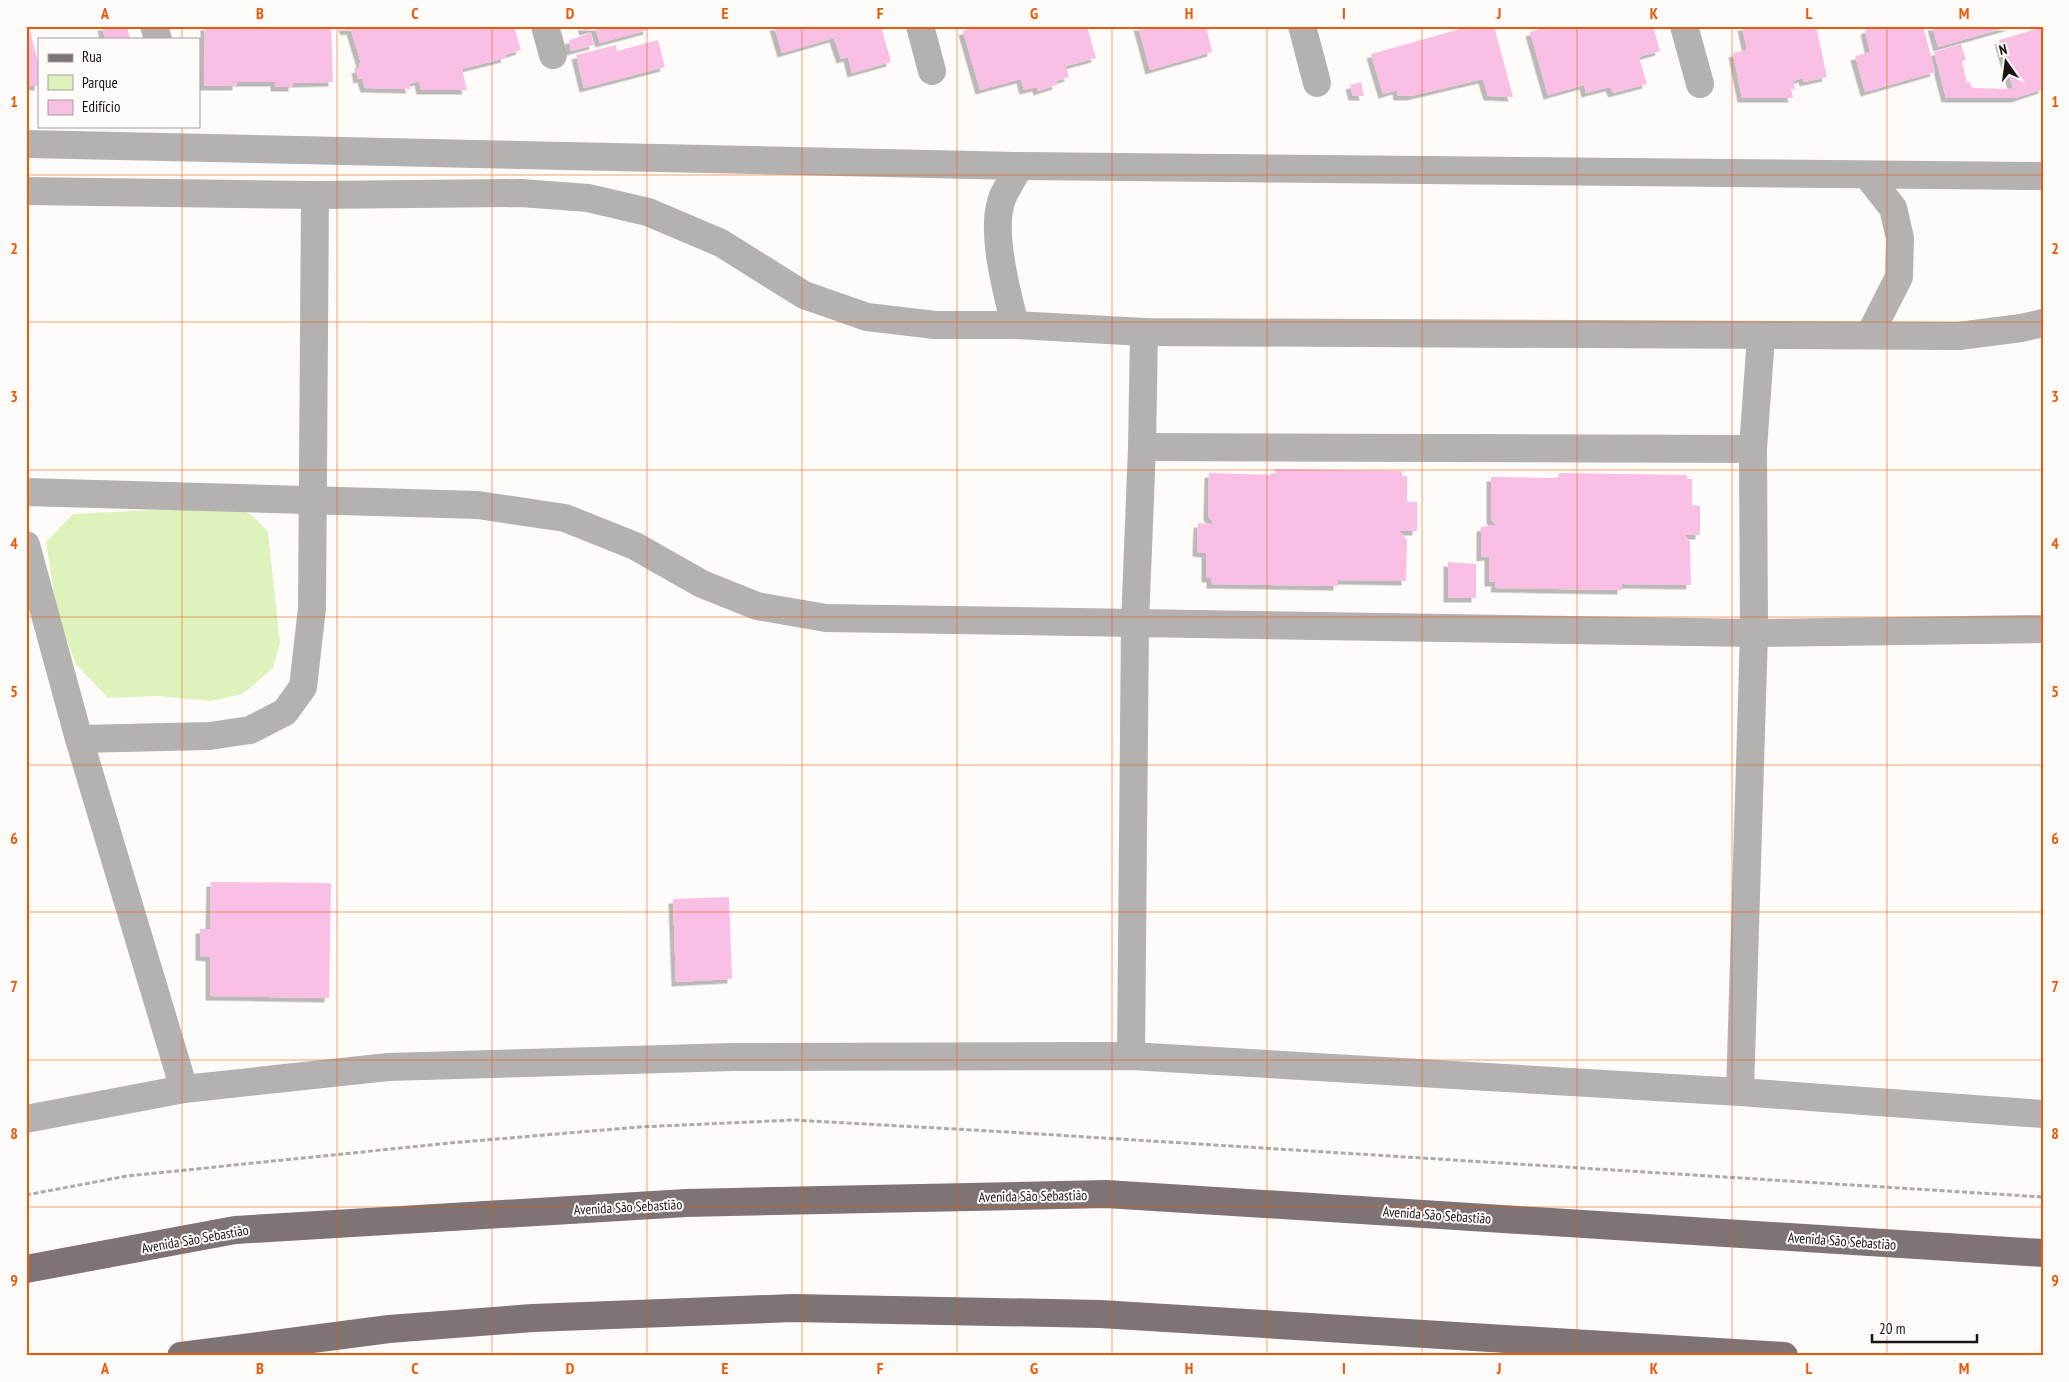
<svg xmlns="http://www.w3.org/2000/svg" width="2069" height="1382" font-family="'PT Sans Narrow',sans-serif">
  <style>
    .green { fill: #def2bb }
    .building { fill: #fabfe5; filter: url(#shadow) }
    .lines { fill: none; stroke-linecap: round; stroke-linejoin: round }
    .path { stroke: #aeaaa9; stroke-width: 3; stroke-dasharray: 5 2.5; stroke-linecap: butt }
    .minor { stroke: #b6b1b1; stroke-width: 28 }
    .major { stroke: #7d7473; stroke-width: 28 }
    .grid { fill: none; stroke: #e8590c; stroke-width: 1; stroke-opacity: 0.55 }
    .labels { text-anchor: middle; stroke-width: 4; stroke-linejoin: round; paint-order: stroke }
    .street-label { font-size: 14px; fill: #191514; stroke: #fffbf9 }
    .neatline { fill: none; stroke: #e8590c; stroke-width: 2 }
    .grid-label { font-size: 16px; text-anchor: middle; font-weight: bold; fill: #e8590c }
  </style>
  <defs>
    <filter id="shadow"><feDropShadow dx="-4.5" dy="4.5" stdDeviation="0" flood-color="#0004"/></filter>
  </defs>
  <rect width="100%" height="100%" fill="#fffbf9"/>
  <path class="green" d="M 194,508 L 237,509 L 252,515 L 268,532 L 280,643 L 273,668 L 243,694 L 210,701 L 158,696 L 108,698 L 76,664 L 57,614 L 46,542 L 73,514 Z"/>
  <g class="building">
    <path d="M 26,26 L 29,26 L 39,66 L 39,86 L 26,86 Z"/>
    <path d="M 102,26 L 127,26 L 130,39 L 105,39 Z"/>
    <path d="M 205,26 L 331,26 L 333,82 L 293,83 L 293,87 L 275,87 L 275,82 L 237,82 L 237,86 L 204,86 Z"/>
    <path d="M 343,26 L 514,26 L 521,50 L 505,55 L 506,58 L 462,69 L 467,90 L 421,90 L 419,81 L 409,84 L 411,89 L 365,88 L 362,78 L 358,79 L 356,69 L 360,68 L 359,64 L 361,63 L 351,30 L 345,31 Z"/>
    <path d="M 582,26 L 647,26 L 648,30 L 600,43 L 595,28 L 584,31 Z"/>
    <path d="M 774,26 L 881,26 L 891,62 L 852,73 L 848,57 L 841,59 L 834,38 L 782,53 Z"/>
    <path d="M 978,26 L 1087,26 L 1096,58 L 1066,66 L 1069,77 L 1056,81 L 1057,85 L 1038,91 L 1037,87 L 1024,90 L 1021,79 L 980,90 L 963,31 Z"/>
    <path d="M 1138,26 L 1206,26 L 1212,52 L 1150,70 Z"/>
    <path d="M 1471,26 L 1494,26 L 1513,97 L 1488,96 L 1483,79 L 1411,96 L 1398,96 L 1397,90 L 1383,94 L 1371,54 Z"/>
    <path d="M 1550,26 L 1653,26 L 1660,51 L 1639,57 L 1647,84 L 1613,93 L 1610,87 L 1586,93 L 1584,85 L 1548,95 L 1530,32 Z"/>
    <path d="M 1742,26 L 1816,26 L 1827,77 L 1804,82 L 1803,78 L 1793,81 L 1795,89 L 1791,90 L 1793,98 L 1742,98 L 1733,53 L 1747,50 Z"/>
    <path d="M 1877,26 L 1923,26 L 1935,72 L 1865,92 L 1855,56 L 1870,52 L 1865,30 Z"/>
    <path d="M 1932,26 L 2012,26 L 1938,47 Z"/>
    <path d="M 2043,27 L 2043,89 L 2016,98 L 1946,98 L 1934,52 L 1961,44 L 1966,60 L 1962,61 L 1967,83 L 1970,82 L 1972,88 L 2013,89 L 1999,40 Z"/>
    <path d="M 591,33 L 594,45 L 571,51 L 569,40 Z"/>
    <path d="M 658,40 L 665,67 L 584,88 L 576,55 L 616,45 L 617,51 Z"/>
    <path d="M 1361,82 L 1364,96 L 1353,96 L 1350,85 Z"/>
    <path d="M 1275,469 L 1402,471 L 1402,476 L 1407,476 L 1407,502 L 1417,502 L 1417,531 L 1399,531 L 1407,540 L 1406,581 L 1338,580 L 1338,586 L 1211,584 L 1211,578 L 1206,578 L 1206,553 L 1197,552 L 1198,523 L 1212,524 L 1212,521 L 1208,516 L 1209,473 L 1275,475 Z"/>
    <path d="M 1559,473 L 1687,475 L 1687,479 L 1692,479 L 1692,505 L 1700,506 L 1700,535 L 1685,535 L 1690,542 L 1691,585 L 1622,584 L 1622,590 L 1495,588 L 1496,582 L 1489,582 L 1489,556 L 1481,557 L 1481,527 L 1496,525 L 1491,519 L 1491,477 L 1559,478 Z"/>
    <path d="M 1448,562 L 1476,564 L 1476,598 L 1448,598 Z"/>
    <path d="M 211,882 L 331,883 L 329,998 L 210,996 L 210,957 L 200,956 L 200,929 L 210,929 Z"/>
    <path d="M 729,897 L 732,979 L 676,982 L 673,899 Z"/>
  </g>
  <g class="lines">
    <path class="path" d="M 26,1195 L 127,1176 L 450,1143 L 639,1127 L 794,1120 L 1008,1132 L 2043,1197"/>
    <g class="minor">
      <path d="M 154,26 L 158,39"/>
      <path d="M 545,26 L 553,55"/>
      <path d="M 920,26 L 932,71"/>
      <path d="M 1302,26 L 1317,83"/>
      <path d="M 1684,26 L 1700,84"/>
      <path d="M 26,144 L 1020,166 L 2043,176"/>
      <path d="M 1867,175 L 1893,208 L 1900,238 L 1899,277 L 1870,334"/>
      <path d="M 26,191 L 315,195 L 521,193 L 588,198 L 648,212 L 721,243 L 804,295 L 867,317 L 935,325 L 1015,325 L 1144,332 L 1959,336 L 2021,328 L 2043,323"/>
      <path d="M 1015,325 C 1007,292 989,229 1003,196 C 1008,186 1014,176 1020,166"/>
      <path d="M 1142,447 L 1753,449"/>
      <path d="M 26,492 L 478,505 L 565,518 L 635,546 L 702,584 L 757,606 L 826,618 L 1754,633 L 2043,629"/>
      <path d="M 26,545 L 79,739 L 210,736 L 250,730 L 285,712 L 303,687 L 312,608 L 315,195"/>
      <path d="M 79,739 L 184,1089"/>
      <path d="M 1131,1056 L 1135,624 L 1142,447 L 1144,332"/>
      <path d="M 1740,1092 L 1754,633 L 1753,449 L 1761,336"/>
      <path d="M 26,1119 L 184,1089 L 388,1067 L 733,1057 L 1131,1056 L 1740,1092 L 2043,1114"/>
    </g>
    <g class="major">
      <path d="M 26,1269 L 235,1230 L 686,1203 L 1106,1194 L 2043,1253"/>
      <path d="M 181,1356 L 389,1329 L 533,1318 L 793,1308 L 1100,1314 L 1784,1356"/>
    </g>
  </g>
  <path class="grid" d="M 182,26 L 182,39M 337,26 L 337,1356M 492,26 L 492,1356M 647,26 L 647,1356M 802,26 L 802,1356M 957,26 L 957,1356M 1112,26 L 1112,1356M 1267,26 L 1267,1356M 1422,26 L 1422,1356M 1577,26 L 1577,1356M 1732,26 L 1732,1356M 1887,26 L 1887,1356M 182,126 L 182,1356M 26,175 L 2043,175M 26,322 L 2043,322M 26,470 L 2043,470M 26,617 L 2043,617M 26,765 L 2043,765M 26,912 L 2043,912M 26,1060 L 2043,1060M 26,1207 L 2043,1207"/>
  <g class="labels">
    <g class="street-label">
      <text transform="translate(1033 1196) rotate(-1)" y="5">Avenida São Sebastião</text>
      <text transform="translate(628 1207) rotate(-3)" y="5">Avenida São Sebastião</text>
      <text transform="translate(1437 1215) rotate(4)" y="5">Avenida São Sebastião</text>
      <text transform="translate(195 1239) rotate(-10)" y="5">Avenida São Sebastião</text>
      <text transform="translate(1842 1241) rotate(4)" y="5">Avenida São Sebastião</text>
    </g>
  </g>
  <rect width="2069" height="1382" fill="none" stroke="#fffbf9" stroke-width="55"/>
  <rect x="38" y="38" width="162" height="90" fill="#fffbf9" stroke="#a39f9d"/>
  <rect x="48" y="54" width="25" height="8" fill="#7d7473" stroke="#a39f9d"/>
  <text x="82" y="62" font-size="15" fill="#191514">Rua</text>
  <rect x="48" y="75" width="25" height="15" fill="#def2bb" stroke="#a39f9d"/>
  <text x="82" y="88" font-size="15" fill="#191514">Parque</text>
  <rect x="48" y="100" width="25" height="15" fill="#fabfe5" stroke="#a39f9d"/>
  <text x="82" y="112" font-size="15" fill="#191514">Edifício</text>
  <g transform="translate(2006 62) rotate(346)" stroke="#fffbf9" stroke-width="4" paint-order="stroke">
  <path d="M0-4L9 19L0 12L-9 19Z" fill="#191514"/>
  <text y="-8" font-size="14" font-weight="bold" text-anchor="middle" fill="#191514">N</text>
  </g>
  <path d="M1872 1334v8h105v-8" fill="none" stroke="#191514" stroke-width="2.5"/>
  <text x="1879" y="1334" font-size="15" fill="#191514" stroke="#fffbf9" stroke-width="4" paint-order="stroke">20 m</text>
  <rect x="28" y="28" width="2014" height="1326" class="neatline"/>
  <g class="grid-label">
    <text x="105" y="19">A</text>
    <text x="260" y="19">B</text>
    <text x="415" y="19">C</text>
    <text x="570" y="19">D</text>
    <text x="725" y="19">E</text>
    <text x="880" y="19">F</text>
    <text x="1034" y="19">G</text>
    <text x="1189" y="19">H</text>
    <text x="1344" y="19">I</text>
    <text x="1499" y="19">J</text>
    <text x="1654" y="19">K</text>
    <text x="1809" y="19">L</text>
    <text x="1964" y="19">M</text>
    <text x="14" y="107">1</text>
    <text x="2055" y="107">1</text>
    <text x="14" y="254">2</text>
    <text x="2055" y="254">2</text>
    <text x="14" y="402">3</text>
    <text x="2055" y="402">3</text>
    <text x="14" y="549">4</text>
    <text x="2055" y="549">4</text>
    <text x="14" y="697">5</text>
    <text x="2055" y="697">5</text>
    <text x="14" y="844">6</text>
    <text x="2055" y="844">6</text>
    <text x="14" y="992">7</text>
    <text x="2055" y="992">7</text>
    <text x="14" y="1139">8</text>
    <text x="2055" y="1139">8</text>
    <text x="14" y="1286">9</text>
    <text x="2055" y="1286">9</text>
    <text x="105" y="1374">A</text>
    <text x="260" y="1374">B</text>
    <text x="415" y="1374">C</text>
    <text x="570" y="1374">D</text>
    <text x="725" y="1374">E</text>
    <text x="880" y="1374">F</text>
    <text x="1034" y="1374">G</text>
    <text x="1189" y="1374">H</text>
    <text x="1344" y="1374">I</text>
    <text x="1499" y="1374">J</text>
    <text x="1654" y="1374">K</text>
    <text x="1809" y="1374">L</text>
    <text x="1964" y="1374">M</text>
  </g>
</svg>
